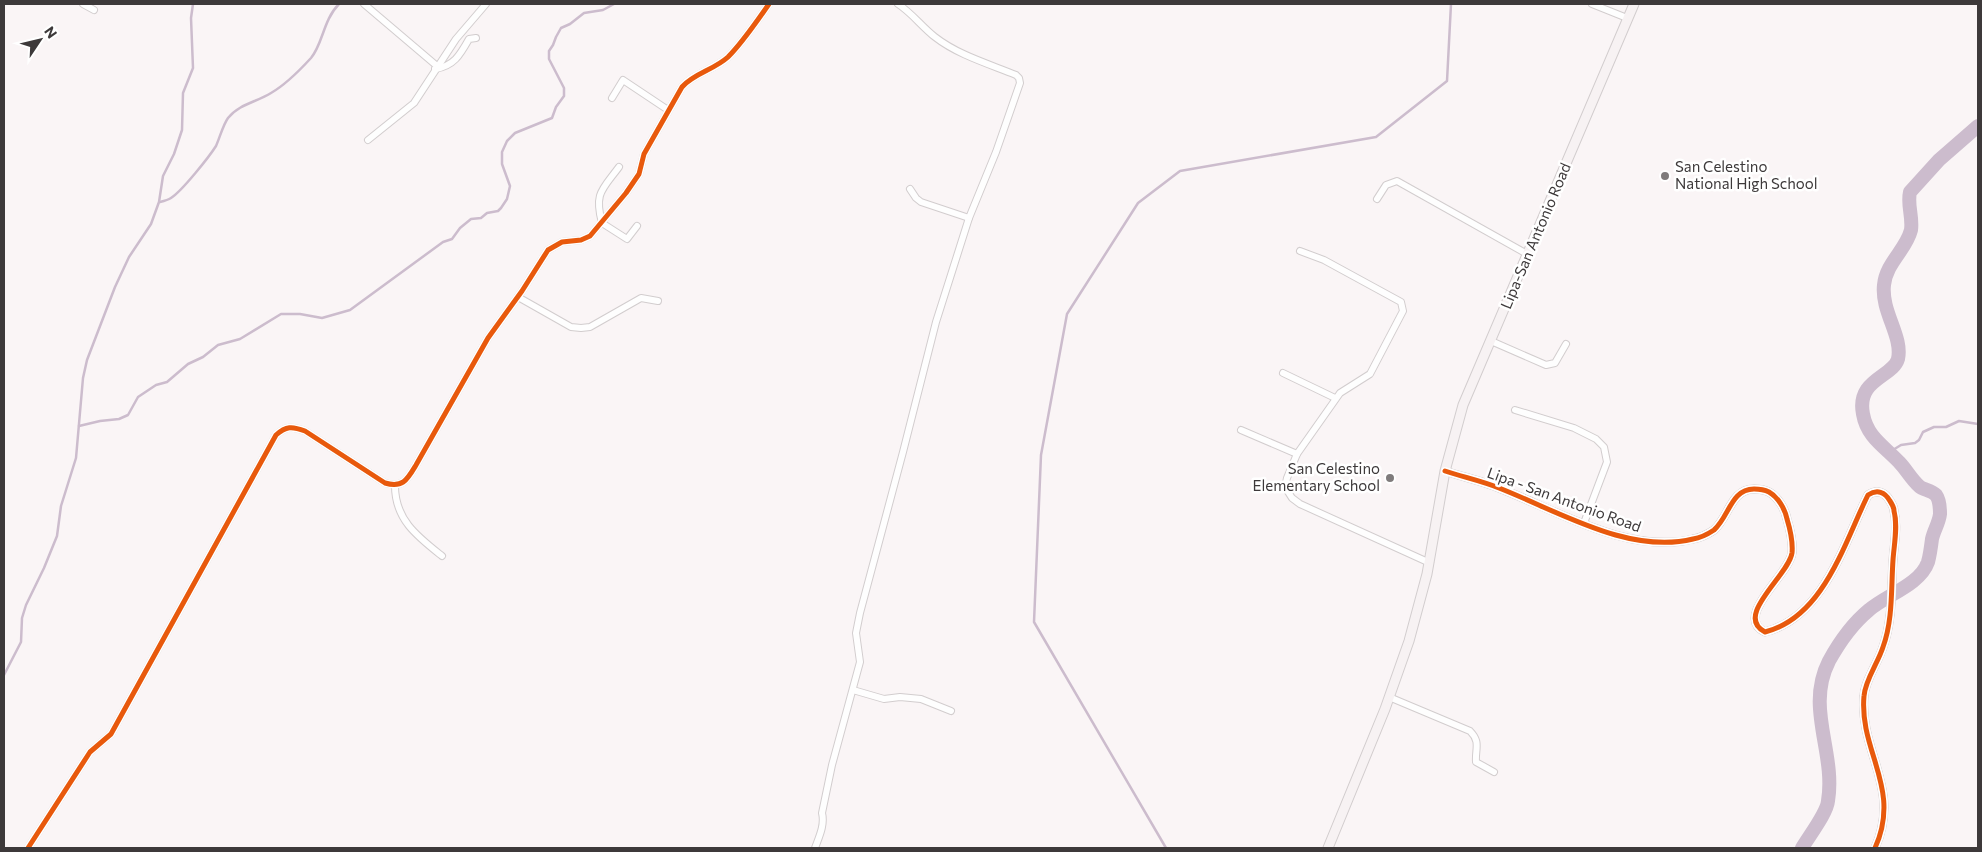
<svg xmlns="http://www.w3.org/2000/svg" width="1982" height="852" font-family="Commissioner,sans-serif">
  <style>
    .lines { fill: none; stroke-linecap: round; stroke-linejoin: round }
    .stream { stroke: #ccbccd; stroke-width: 2.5 }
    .river { stroke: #ccbccd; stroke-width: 14 }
    .minor-casing { stroke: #d2cdce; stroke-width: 8 }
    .tertiary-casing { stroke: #d2cdce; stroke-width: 9 }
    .secondary-casing { stroke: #d2cdce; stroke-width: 11 }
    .minor { stroke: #fefefe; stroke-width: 6 }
    .tertiary { stroke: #fefefe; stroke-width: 8 }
    .secondary { stroke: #f7f2f3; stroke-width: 9 }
    .cycleway-casing { stroke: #fff; stroke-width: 8 }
    .cycleway { stroke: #e8590c; stroke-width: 5 }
    .poi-dot { fill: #7f7b7c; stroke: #fff; stroke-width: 2 }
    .labels { text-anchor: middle; stroke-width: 5; stroke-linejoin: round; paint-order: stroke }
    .poi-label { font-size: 15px; fill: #3d393a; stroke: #fff; text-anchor: start }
    .street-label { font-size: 15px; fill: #3d393a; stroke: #fff }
  </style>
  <rect width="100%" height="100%" fill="#faf5f6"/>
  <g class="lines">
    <g class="stream">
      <path d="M 160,202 C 164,201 168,200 171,198 C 182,191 209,157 216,146 C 220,137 223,125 228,118 C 239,104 257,102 271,93 C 285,85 300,70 311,58 C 323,44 323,20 339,4"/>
      <path d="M 79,426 L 100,421 L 119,419 L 128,415 L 138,397 L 156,385 L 167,382 L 188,364 L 203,357 L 218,345 L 240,339 L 281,314 L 300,314 L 322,318 L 350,310 L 443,242 L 452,239 L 460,228 L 471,219 L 481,218 L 487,213 L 498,211 L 501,208 L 507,199 L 510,186 L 502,164 L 502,152 L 507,141 L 515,133 L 552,118 L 556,107 L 564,96 L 564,88 L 549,59 L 549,51 L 553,45 L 556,37 L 561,28 L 570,24 L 584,13 L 603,10 L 614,4"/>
      <path d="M 1888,453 L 1901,445 L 1915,443 L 1919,440 L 1923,432 L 1934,427 L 1946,427 L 1959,421 L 1978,424"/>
      <path d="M 4,675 L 21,642 L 22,618 L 26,605 L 44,568 L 57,536 L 61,506 L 76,458 L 83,378 L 87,360 L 115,287 L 129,257 L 151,224 L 159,202 L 163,176 L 174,154 L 182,130 L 183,93 L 193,68 L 191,18 L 193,4"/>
      <path d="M 1166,848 L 1034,622 L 1041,455 L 1067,314 L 1138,203 L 1180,171 L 1376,137 L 1447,81 L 1451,4"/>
    </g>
    <path class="river" d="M 1802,848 C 1809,836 1827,813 1828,801 C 1836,752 1805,708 1829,661 C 1840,641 1852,624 1869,610 C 1886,595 1920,585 1928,562 C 1930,555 1931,547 1932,539 C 1934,530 1939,523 1940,514 C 1940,508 1939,499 1936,495 C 1931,490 1923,490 1919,486 C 1911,479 1906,469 1899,462 C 1884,446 1867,437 1863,414 C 1856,379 1893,377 1898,359 C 1903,336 1881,312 1884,285 C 1886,263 1906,250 1911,230 C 1913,217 1907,205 1910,192 L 1939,160 L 1978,126"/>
    <g class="minor-casing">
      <g id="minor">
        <path d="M 83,4 L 94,10"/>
        <path d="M 364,4 L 437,66"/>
        <path d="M 1592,4 L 1627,18"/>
        <path d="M 435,69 C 454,66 460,55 469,39 L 476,38"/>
        <path d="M 612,98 L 623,80 L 668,110"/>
        <path d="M 368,140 L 414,103 L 456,39 L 486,4"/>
        <path d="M 619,167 C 602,190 594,193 602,223 L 627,239 L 637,226"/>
        <path d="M 910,189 L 916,198 L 921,202 L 969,218"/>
        <path d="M 1377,199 L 1386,185 L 1397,181 L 1527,254"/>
        <path d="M 1300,251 L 1324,260 L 1401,302 L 1403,311 L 1370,374 L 1340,393 L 1297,454 L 1287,478 L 1285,487 L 1292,498 L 1300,504 L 1430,563"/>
        <path d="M 518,297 L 571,327 L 581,328 L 590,327 L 641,298 L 658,301"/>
        <path d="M 1491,341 L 1546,365 L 1555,363 L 1566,344"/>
        <path d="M 1283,373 L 1335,398"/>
        <path d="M 1515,410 L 1574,428 L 1596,439 L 1604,447 L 1607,462 L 1584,523"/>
        <path d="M 1241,430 L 1297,454"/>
        <path d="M 395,486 C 395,520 418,537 442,556"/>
        <path d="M 853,690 L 884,699 L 900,697 L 921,699 L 951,711"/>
        <path d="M 1389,697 L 1470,731 C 1481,742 1475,749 1476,762 L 1494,772"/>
        <path d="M 28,848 L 90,752 L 111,734 L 276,435 C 286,426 292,426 305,431 L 385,483 C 403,488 407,480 416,465 L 488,338 L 522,291 L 548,250 L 562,242 L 581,240 L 590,236 L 626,193 L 639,174 L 644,154 L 682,87 C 694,73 714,70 728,57 C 743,42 757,21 769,4"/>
        <path d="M 815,848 C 819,837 825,825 822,813 L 832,765 L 860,662 L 856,633 L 860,613 L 903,452 L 936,322 L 969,218 L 996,152 L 1020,83 L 1019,78 L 1016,75 C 989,64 958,55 935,37 C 922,27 912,13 898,4"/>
      </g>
    </g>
    <g class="tertiary-casing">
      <path id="tertiary" d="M 1445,471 C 1463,477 1482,481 1499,488 C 1558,511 1629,555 1693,539 C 1700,538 1708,534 1714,530 C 1729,517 1731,489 1754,489 C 1758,489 1765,490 1769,492 C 1778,497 1785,509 1787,519 C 1790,529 1793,543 1792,553 C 1789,575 1733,616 1765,632 C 1824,617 1844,543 1868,495 C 1877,489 1885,492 1890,501 C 1892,504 1894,508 1894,511 C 1898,526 1894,545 1893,560 C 1891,589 1893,620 1883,647 C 1878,663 1865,680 1864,696 C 1859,752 1902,788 1875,848"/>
    </g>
    <g class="secondary-casing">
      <path id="secondary" d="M 1328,848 L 1385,709 L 1409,641 L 1427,574 L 1445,471 L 1463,405 L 1634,4"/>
    </g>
    <use href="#minor" class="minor"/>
    <use href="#tertiary" class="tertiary"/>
    <use href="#secondary" class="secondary"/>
    <g class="cycleway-casing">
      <g id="cycleway">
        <path d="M 1445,471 C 1463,477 1482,481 1499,488 C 1558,511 1629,555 1693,539 C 1700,538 1708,534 1714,530 C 1729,517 1731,489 1754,489 C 1758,489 1765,490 1769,492 C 1778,497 1785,509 1787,519 C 1790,529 1793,543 1792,553 C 1789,575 1733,616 1765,632 C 1824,617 1844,543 1868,495 C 1877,489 1885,492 1890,501 C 1892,504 1894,508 1894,511 C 1898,526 1894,545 1893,560 C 1891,589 1893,620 1883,647 C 1878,663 1865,680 1864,696 C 1859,752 1902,788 1875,848"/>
        <path d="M 28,848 L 90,752 L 111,734 L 276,435 C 286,426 292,426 305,431 L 385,483 C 403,488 407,480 416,465 L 488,338 L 522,291 L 548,250 L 562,242 L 581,240 L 590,236 L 626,193 L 639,174 L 644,154 L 682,87 C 694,73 714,70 728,57 C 743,42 757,21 769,4"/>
      </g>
    </g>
    <use href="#cycleway" class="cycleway"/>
  </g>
  <g class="poi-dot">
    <circle cx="1665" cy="176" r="5"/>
    <circle cx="1390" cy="478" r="5"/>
  </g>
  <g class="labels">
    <g class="poi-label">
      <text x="1675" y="172">San Celestino<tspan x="1675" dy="17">National High School</tspan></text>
      <text x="1380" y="474" text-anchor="end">San Celestino<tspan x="1380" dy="17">Elementary School</tspan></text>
    </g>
    <g class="street-label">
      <text transform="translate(1536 236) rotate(-67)" y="5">Lipa-San Antonio Road</text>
      <text transform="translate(1564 500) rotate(20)" y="5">Lipa - San Antonio Road</text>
    </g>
  </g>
  <rect width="1982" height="852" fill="none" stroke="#3d393a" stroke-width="10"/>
  <g transform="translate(40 40) rotate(55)" stroke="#ffffff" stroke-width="4" paint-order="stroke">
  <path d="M0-4L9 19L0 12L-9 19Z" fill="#3d393a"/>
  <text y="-8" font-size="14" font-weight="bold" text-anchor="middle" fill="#3d393a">N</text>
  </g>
</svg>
